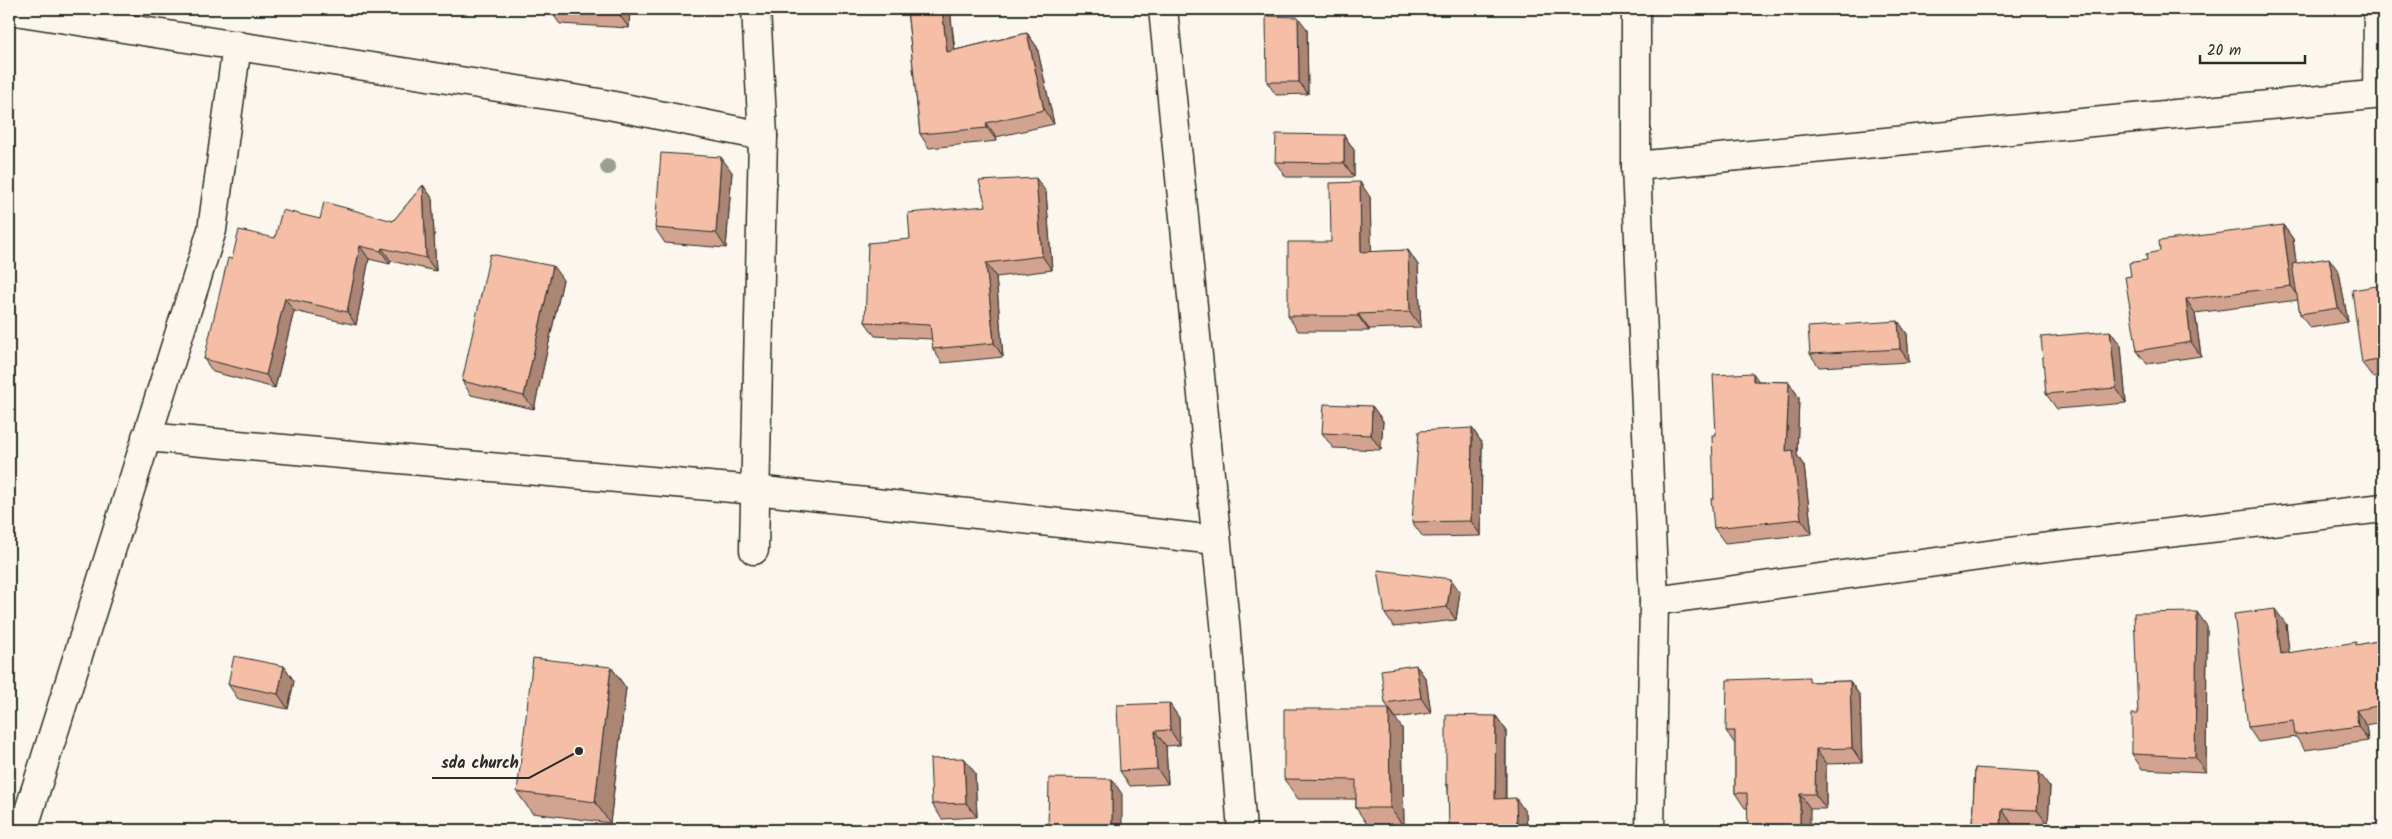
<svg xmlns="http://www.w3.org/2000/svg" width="2392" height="839" font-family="Kalam,sans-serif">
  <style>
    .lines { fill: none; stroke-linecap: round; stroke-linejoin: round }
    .minor-casing { stroke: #2b2b2b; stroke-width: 31 }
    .minor { stroke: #fbf7ec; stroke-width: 28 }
    .tree { fill: #9a9f92 }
    .wall { fill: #d2a48f; stroke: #2b2b2b }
    .shaded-wall { fill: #ab8674; stroke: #2b2b2b }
    .building { fill: #f4bfa6; stroke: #2b2b2b }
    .leader { fill: none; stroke: #2b2b2b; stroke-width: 2 }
    .callout-dot { fill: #2b2b2b; stroke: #fbf7ec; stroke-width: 2 }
    .callout-label { font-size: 16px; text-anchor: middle; font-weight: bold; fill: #2b2b2b; stroke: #fbf7ec; stroke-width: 5; stroke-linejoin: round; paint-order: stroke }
  </style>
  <rect width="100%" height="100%" fill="#fbf7ec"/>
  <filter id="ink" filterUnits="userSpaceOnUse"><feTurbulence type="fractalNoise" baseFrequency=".02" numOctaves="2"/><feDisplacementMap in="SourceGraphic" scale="10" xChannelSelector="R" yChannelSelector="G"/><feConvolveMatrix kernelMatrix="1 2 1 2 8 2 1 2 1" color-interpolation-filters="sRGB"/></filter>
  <g filter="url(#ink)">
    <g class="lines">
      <g class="minor-casing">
        <g id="minor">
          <path d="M 1163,9 L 1225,623 L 1242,830"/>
          <path d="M 1636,9 L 1636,166 L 1654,601 L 1650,830"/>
          <path d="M 9,10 L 599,103 L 763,136"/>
          <path d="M 2377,94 L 2378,9"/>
          <path d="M 1636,166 L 2383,94"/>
          <path d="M 146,437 L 755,490 L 1216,540"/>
          <path d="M 754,550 L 763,136 L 756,9"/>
          <path d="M 1654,601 L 2031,549 L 2383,508"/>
          <path d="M 23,830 L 212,230 L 237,45"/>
        </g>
      </g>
      <use href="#minor" class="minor"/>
    </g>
    <circle class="tree" cx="608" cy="167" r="8"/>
    <g class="wall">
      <path d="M 549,9 L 630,9 L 629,28 L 560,24 Z"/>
      <path d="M 907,9 L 950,9 L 955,50 L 1027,33 L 1037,47 L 1054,124 L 996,137 L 997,141 L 929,148 L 920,134 Z"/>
      <path d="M 1307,29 L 1308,94 L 1276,95 L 1267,82 Z"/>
      <path d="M 1344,135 L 1354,150 L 1354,177 L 1286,177 L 1275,162 Z"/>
      <path d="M 732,172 L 726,248 L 665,243 L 655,228 Z"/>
      <path d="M 423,185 L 432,198 L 436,271 L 391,261 L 390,264 L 369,259 L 356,325 L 294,311 L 275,388 L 213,372 L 204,359 L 232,259 L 275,238 L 320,219 L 393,221 Z"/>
      <path d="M 1046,192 L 1052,270 L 996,277 L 1003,357 L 942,363 L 933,349 L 932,339 L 875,336 L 865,322 L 910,239 L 986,206 Z"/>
      <path d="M 1370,197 L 1371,252 L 1408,250 L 1418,265 L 1421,327 L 1369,329 L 1369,331 L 1298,331 L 1288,316 L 1331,242 Z"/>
      <path d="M 2283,225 L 2293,239 L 2296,263 L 2339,272 L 2348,322 L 2310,328 L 2300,314 L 2298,300 L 2195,313 L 2201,356 L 2147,364 L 2137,351 L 2131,276 L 2147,260 L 2160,251 Z"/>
      <path d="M 563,280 L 534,409 L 471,395 L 462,381 Z"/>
      <path d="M 2383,285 L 2383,376 L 2373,377 L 2362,363 Z"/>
      <path d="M 1898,321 L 1907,334 L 1909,362 L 1819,367 L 1810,354 Z"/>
      <path d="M 2110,331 L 2121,346 L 2126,403 L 2057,409 L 2046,394 Z"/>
      <path d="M 1758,381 L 1789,382 L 1799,398 L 1797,455 L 1804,466 L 1812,534 L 1725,543 L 1714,528 L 1714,499 L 1716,435 Z"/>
      <path d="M 1372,406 L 1383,421 L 1381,450 L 1333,448 L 1322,433 Z"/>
      <path d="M 1472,428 L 1482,443 L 1481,536 L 1423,537 L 1412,522 Z"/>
      <path d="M 1460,592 L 1456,620 L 1394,627 L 1385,614 Z"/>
      <path d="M 2286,624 L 2289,653 L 2358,645 L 2383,640 L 2383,722 L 2366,725 L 2368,741 L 2305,750 L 2296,737 L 2258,742 L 2248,727 Z"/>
      <path d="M 2207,626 L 2206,772 L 2142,769 L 2132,754 L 2138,714 Z"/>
      <path d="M 1416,665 L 1426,679 L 1431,713 L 1396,718 L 1385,703 Z"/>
      <path d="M 284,666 L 294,681 L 288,709 L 238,699 L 228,684 Z"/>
      <path d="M 611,667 L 626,688 L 610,823 L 532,813 L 517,792 Z"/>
      <path d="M 1850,681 L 1860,696 L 1862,763 L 1826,764 L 1826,809 L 1745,808 L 1735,793 L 1735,744 L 1726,731 L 1812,682 Z"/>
      <path d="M 1169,703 L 1179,718 L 1180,745 L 1166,746 L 1168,784 L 1130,786 L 1120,771 Z"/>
      <path d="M 1496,716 L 1506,730 L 1506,798 L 1526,813 L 1527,830 L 1450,830 L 1448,788 L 1446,784 Z"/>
      <path d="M 1402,728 L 1404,827 L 1369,827 L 1356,808 L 1356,799 L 1298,799 L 1284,779 Z"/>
      <path d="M 964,758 L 975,773 L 977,817 L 942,819 L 932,804 Z"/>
      <path d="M 1975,768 L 2050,787 L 2048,825 L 2012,824 L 2012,830 L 1976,830 L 1972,824 Z"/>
    </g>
    <g class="shaded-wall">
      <path d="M 619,9 L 630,9 L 629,28 L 618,13 Z"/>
      <path d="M 942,9 L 950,9 L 956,66 L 947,52 Z"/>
      <path d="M 1298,17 L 1307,29 L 1308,94 L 1299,82 Z"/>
      <path d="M 1027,33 L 1037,47 L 1054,124 L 1044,110 Z"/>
      <path d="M 986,123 L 996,137 L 997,141 L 987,128 Z"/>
      <path d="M 1344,135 L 1354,150 L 1354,177 L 1344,163 Z"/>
      <path d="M 721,157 L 732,172 L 726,248 L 716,233 Z"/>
      <path d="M 1036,178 L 1046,192 L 1052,270 L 1042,256 Z"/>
      <path d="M 1360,182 L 1370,197 L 1372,267 L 1361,252 Z"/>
      <path d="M 423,185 L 432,198 L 436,271 L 426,258 Z"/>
      <path d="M 2283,225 L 2293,239 L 2301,299 L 2291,286 Z"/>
      <path d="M 360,246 L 369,259 L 356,325 L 347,312 Z"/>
      <path d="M 382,248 L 391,261 L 390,264 L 381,251 Z"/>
      <path d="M 1408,250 L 1418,265 L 1421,327 L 1410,312 Z"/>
      <path d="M 2329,258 L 2339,272 L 2348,322 L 2338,308 Z"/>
      <path d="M 986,263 L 996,277 L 1003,357 L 994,343 Z"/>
      <path d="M 553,266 L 563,280 L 534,409 L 524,396 Z"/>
      <path d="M 285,298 L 294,311 L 275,388 L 266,375 Z"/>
      <path d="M 2186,299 L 2195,313 L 2201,356 L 2191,342 Z"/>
      <path d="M 1358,314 L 1369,329 L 1369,331 L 1358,316 Z"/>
      <path d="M 1898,321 L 1907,334 L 1909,362 L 1900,349 Z"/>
      <path d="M 2110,331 L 2121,346 L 2126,403 L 2116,388 Z"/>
      <path d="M 1753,373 L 1764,389 L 1753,381 Z"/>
      <path d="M 1789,382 L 1799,398 L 1797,455 L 1804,466 L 1812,534 L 1801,519 L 1786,451 Z"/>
      <path d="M 1372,406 L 1383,421 L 1381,450 L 1371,435 Z"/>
      <path d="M 1472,428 L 1482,443 L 1481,536 L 1471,521 Z"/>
      <path d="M 1451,579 L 1460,592 L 1456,620 L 1447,607 Z"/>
      <path d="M 2275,609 L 2286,624 L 2291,669 L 2281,654 Z"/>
      <path d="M 2197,612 L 2207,626 L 2206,772 L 2195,757 Z"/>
      <path d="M 1416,665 L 1426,679 L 1431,713 L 1421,698 Z"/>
      <path d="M 284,666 L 294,681 L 288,709 L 278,694 Z"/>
      <path d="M 611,667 L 626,688 L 610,823 L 595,802 Z"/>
      <path d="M 1850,681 L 1860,696 L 1862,763 L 1852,748 Z"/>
      <path d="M 1169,703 L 1179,718 L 1180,745 L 1170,730 Z"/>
      <path d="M 1389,709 L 1402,728 L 1404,827 L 1390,808 Z"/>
      <path d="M 2356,710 L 2366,725 L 2368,741 L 2358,726 Z"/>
      <path d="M 1496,716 L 1506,730 L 1505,813 L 1495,799 Z"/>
      <path d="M 1155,731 L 1166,746 L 1168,784 L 1157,769 Z"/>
      <path d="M 1816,749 L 1826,764 L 1826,809 L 1815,794 Z"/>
      <path d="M 964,758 L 975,773 L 977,817 L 966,803 Z"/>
      <path d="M 2039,772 L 2050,787 L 2048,825 L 2037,810 Z"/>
      <path d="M 1112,779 L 1122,794 L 1122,830 L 1112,830 Z"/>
      <path d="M 1800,794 L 1810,808 L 1810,830 L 1800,830 Z"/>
      <path d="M 1516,798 L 1526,813 L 1527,830 L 1518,830 L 1517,828 Z"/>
      <path d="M 2002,809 L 2012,824 L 2012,830 L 2004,830 L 2001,826 Z"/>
    </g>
    <g class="building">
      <path d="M 549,9 L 619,9 L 618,13 Z"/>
      <path d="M 907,9 L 942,9 L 947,52 L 1027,33 L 1044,110 L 986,123 L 987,128 L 920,134 Z"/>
      <path d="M 1266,16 L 1298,17 L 1299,82 L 1267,82 Z"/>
      <path d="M 1276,134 L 1344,135 L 1344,163 L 1275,162 Z"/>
      <path d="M 661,153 L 721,157 L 716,233 L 655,228 Z"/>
      <path d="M 1036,178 L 1042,256 L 986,263 L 994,343 L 933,349 L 930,325 L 865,322 L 868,243 L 910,239 L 908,213 L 986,206 L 979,181 Z"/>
      <path d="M 1360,182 L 1361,252 L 1408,250 L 1410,312 L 1358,314 L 1358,316 L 1288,316 L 1288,242 L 1331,242 L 1330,183 Z"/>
      <path d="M 423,185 L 426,258 L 382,248 L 381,251 L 360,246 L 347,312 L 285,298 L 266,375 L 204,359 L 228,258 L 232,259 L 239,230 L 275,238 L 282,210 L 320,219 L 324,202 L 393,221 Z"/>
      <path d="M 2283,225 L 2291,286 L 2186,299 L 2191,342 L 2137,351 L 2125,277 L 2131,276 L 2129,263 L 2147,260 L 2146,254 L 2160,251 L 2159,241 Z"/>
      <path d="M 490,254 L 553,266 L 524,396 L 462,381 Z"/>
      <path d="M 2329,258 L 2338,308 L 2300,314 L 2292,264 Z"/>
      <path d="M 2383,285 L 2383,359 L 2362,363 L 2352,290 Z"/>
      <path d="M 1898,321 L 1900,349 L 1810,354 L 1808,327 Z"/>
      <path d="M 2110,331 L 2116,388 L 2046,394 L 2041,337 Z"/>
      <path d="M 1753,373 L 1753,381 L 1789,382 L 1786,451 L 1793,450 L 1801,519 L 1714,528 L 1711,499 L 1714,499 L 1712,435 L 1716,435 L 1713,375 Z"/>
      <path d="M 1324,404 L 1372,406 L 1371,435 L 1322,433 Z"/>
      <path d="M 1472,428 L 1471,521 L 1412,522 L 1419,431 Z"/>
      <path d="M 1378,570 L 1451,579 L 1447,607 L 1385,614 Z"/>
      <path d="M 2275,609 L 2281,654 L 2356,642 L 2356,645 L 2383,640 L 2383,705 L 2356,710 L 2358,726 L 2295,735 L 2293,721 L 2248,727 L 2234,614 Z"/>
      <path d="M 2197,612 L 2195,757 L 2132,754 L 2132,714 L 2138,714 L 2134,613 Z"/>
      <path d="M 234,656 L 284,666 L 278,694 L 228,684 Z"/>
      <path d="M 533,658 L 611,667 L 595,802 L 517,792 Z"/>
      <path d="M 1416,665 L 1421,698 L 1385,703 L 1381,670 Z"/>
      <path d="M 1809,677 L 1809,682 L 1850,681 L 1852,748 L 1816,749 L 1815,794 L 1800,794 L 1800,830 L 1748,830 L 1747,793 L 1735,793 L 1735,731 L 1726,731 L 1727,680 Z"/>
      <path d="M 1169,703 L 1170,730 L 1155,731 L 1157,769 L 1120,771 L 1117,705 Z"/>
      <path d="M 1284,709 L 1389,709 L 1390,808 L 1356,808 L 1356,780 L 1284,779 Z"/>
      <path d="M 1446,715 L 1496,716 L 1495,799 L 1516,798 L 1517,828 L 1449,830 L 1448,784 L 1446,784 Z"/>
      <path d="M 964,758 L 966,803 L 932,804 L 930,759 Z"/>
      <path d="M 1975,768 L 2039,772 L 2037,810 L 2002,809 L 2001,826 L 1972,824 Z"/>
      <path d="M 1049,778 L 1112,779 L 1112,830 L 1048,830 Z"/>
    </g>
  </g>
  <path class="leader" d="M579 751L529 778H432"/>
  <circle class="callout-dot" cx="579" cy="751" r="5"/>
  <g class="callout-label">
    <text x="480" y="768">sda church</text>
  </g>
  <rect width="2392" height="839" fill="none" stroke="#fbf7ec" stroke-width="30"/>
  <rect x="15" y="15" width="2362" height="809" fill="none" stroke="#2b2b2b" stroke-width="2" filter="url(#ink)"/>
  <path d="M2200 55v8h105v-8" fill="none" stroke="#2b2b2b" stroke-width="2.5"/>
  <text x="2207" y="55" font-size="15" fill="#2b2b2b" stroke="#fbf7ec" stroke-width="4" paint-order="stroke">20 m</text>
</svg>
